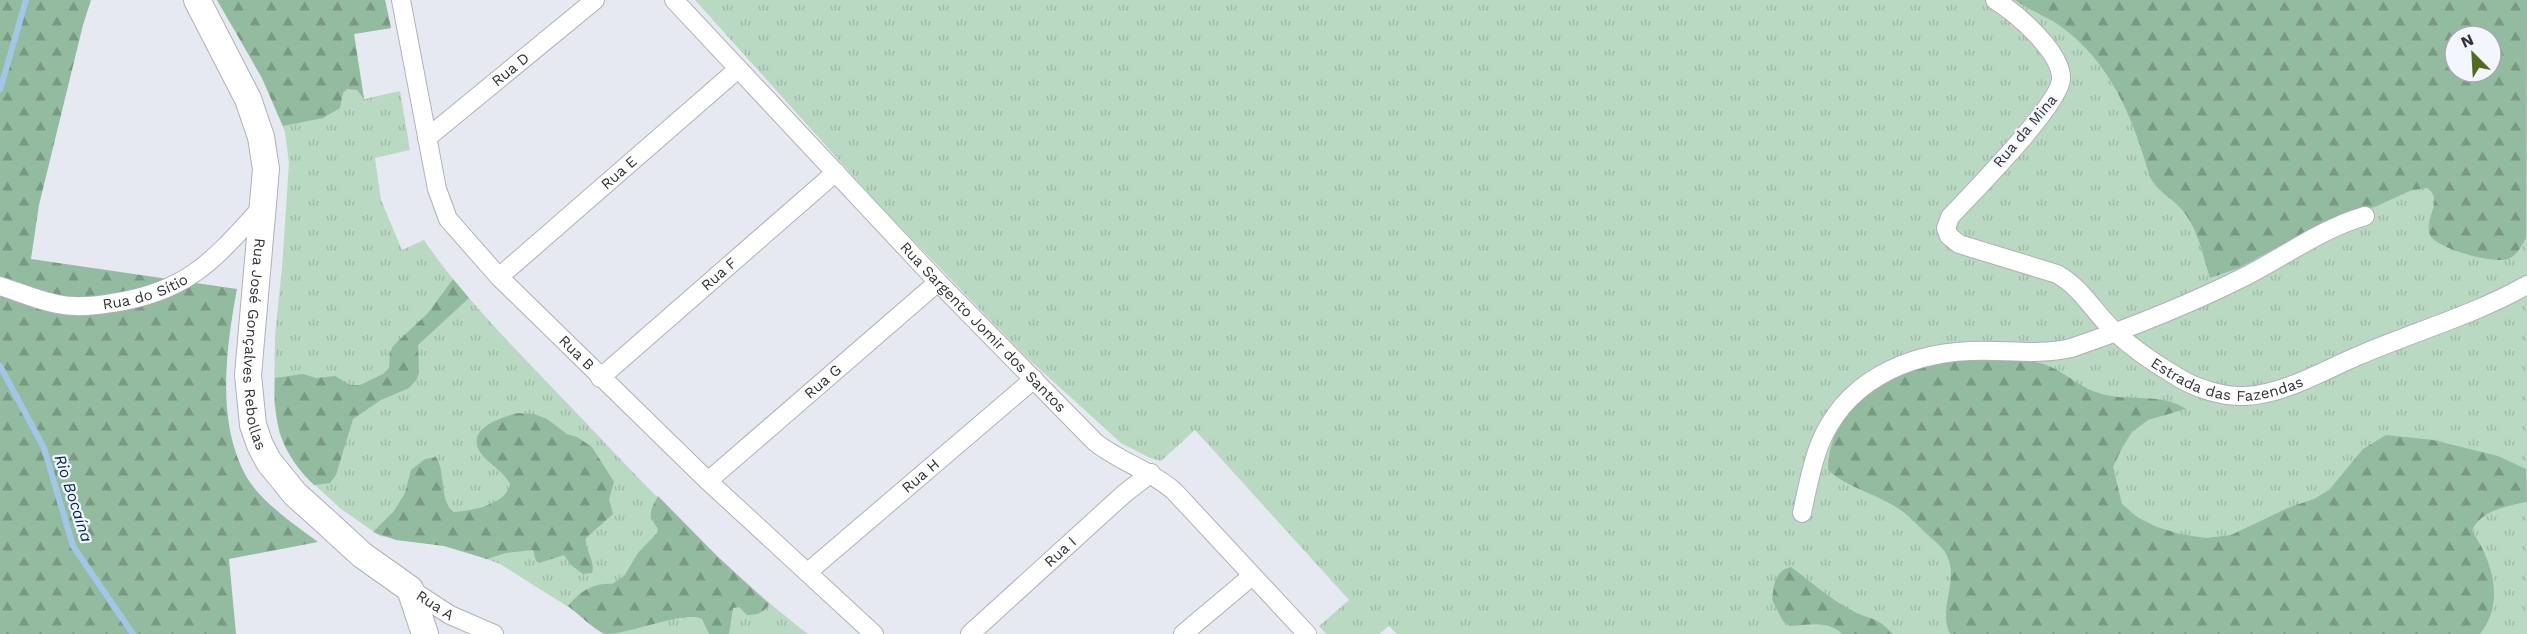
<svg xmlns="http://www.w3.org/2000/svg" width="2527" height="634" font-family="'Work Sans',sans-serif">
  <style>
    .grass { fill: url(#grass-tufts); fill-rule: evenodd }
    .forest { fill: url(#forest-firs); fill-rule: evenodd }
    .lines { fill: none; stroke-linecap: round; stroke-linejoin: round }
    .stream { stroke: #a3c6e6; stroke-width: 6 }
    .street-casing { stroke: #afb1b9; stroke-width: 20 }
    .secondary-casing { stroke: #afb1b9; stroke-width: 28 }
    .street { stroke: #fff; stroke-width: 18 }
    .secondary { stroke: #fff; stroke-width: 26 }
    .labels { text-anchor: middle; stroke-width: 4.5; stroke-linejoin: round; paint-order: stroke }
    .street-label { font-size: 15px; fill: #333437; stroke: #f4f6ff }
    .water-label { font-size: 16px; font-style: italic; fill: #012b4a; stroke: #f4f6ff }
  </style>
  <defs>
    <pattern id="grass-tufts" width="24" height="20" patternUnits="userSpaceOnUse" patternTransform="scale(1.5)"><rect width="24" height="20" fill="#b9d9c2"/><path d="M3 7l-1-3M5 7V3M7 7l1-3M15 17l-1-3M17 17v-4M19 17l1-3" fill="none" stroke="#a0bba7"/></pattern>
    <pattern id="forest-firs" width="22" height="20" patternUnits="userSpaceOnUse" patternTransform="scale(1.5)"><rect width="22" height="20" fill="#93bb9f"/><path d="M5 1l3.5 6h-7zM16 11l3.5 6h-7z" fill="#799982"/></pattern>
  </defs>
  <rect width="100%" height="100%" fill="#e7e9f2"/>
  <g class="grass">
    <path d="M 217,0 L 385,0 L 391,28 L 354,34 L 364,99 L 400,91 L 410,150 L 375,158 L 381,200 L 402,250 L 424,240 C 465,300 518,351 568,404 C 644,484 720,566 808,634 L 604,634 L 573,610 L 500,564 L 467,552 L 445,546 L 380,536 L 341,509 L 304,475 L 285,447 L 279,432 L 274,401 L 275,335 L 282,268 L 289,163 L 285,132 L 262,78 Z"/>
    <path d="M 695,0 L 2527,0 L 2527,634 L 1397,634 L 1389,626 L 1379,634 L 1326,634 L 1319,626 L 1349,600 L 1195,430 L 1161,461 L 1150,458 L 1121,443 L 1024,355 L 881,207 ZM 2455,36 L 2491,36 L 2491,72 L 2455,72 Z"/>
  </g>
  <g class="forest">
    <path d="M 0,0 L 91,0 L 83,25 L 39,205 L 31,259 L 237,289 C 226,348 216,422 246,476 C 260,501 295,525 318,542 L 229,559 L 236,634 L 0,634 Z"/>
    <path d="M 217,0 L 385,0 L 391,28 L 354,34 L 364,99 L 357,90 L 347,89 L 343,93 L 340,108 L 323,118 L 283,126 L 262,78 Z"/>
    <path d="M 2015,0 L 2527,0 L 2526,238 C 2522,246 2516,256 2508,259 C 2493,264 2437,249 2430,235 C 2423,219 2445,200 2427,188 L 2412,190 L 2377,206 L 2316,226 L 2239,268 L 2210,278 C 2203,256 2198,229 2183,211 C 2173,198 2158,193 2150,177 C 2133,118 2111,62 2059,25 C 2045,16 2029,10 2015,0 ZM 2455,36 L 2491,36 L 2491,72 L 2455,72 Z"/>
    <path d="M 453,279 L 469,298 L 418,345 L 419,373 L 417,379 L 409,388 L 381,400 L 353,419 L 336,475 L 330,483 L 314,485 C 281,453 273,424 275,378 L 303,374 L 316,378 L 335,376 L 350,385 L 360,385 L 383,374 L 389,368 L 390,353 L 393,346 L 428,313 Z"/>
    <path d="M 1953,358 C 1983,359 2020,355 2049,366 C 2067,374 2082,389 2102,394 C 2130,402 2160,392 2186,409 L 2148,420 L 2132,432 L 2122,448 L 2113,467 L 2122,504 L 2137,517 L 2157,527 L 2180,534 L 2206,538 L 2231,535 L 2290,507 L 2314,499 L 2329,490 L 2363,449 L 2386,435 L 2433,440 L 2498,456 L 2526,469 L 2527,502 C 2509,505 2479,511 2472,531 C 2493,562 2505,603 2480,634 L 1950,634 C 1938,610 1958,583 1948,558 C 1945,548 1934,541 1927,534 C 1917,525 1908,514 1896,507 C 1874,493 1848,488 1828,470 C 1828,433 1852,397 1885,379 C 1902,369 1933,364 1953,358 Z"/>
    <path d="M 518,413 L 534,414 L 547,419 L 567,434 L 577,437 L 592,447 L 614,482 L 609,499 L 613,514 L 586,538 C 584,550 596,561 592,573 L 583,574 L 571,565 L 564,555 L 539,563 L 536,561 L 533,550 L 506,553 L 487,559 L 444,546 L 396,540 L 373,532 L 394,511 L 405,493 L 411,470 L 425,459 L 436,457 C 446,472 439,502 454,512 C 472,511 507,504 510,484 C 504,472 492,466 484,457 C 461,431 497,418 518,413 Z"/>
    <path d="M 658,496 L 718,557 L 769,604 C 764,613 757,615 747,615 L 739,607 L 733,608 L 729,634 L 709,634 L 702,619 C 684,610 631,634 606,634 C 596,632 578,613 568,606 C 579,592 594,582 612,584 L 624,576 L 638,553 L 657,533 L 658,529 C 648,514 649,513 658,496 Z"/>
    <path d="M 1791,567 C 1811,582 1830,599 1853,611 C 1872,621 1875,615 1893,634 L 1842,634 C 1829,620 1808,625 1790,626 L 1783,621 L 1772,600 C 1774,586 1774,571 1791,567 Z"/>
  </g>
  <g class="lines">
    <g class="stream">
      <path d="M 0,90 L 26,0"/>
      <path d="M 0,366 L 44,448 L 73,546 L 133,634"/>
    </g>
    <g class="street-casing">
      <g id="street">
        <path id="s1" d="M 401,0 L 437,189 L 448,219 L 499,277 L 708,481 L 874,634"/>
        <path id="s2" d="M 674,0 L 938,282 L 1095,442 C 1120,462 1150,470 1174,491 L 1307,634"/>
        <path id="s3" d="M 1995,0 C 2016,13 2062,52 2061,79 C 2060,105 1972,193 1950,217 L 1946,228 L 1949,236 L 1959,244 L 2057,274 C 2082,288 2093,311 2114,331 C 2132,348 2154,363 2176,376 C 2194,388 2223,397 2245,396 C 2285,394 2324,370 2360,355 C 2416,331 2474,315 2527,285"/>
        <path id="s4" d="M 427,138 L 595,0"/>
        <path id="s5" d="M 499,277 L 738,69"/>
        <path id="s6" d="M 0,286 C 19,292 38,300 57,304 C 75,308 95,306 112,303 C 188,292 214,260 263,206"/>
        <path id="s7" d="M 600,378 L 836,172"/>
        <path id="s8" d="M 708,481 L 938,282"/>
        <path d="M 1802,513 C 1807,490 1811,467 1819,446 C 1844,382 1905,354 1970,351 C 2004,349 2037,356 2071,348 C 2130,328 2190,304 2246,276 C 2287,255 2321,229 2365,216"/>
        <path id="s9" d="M 808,572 L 1034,379"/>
        <path id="s10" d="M 410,589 L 450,615 L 494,634"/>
        <path id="s11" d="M 970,634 L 1125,493 L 1151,473"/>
        <path d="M 1183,634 L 1252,576"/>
      </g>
    </g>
    <g class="secondary-casing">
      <g id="secondary">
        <path id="s12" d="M 197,0 L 248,99 L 261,137 L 266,169 L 248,375 L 253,425 L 260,445 L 269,462 L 295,494 L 324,520 L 362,555 L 410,589 L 425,634"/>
      </g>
    </g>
    <use href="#street" class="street"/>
    <use href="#secondary" class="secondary"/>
  </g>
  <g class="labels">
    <g class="street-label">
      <text dy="5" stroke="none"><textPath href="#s4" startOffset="108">Rua D</textPath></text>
      <text transform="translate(2025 131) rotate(-50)" y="5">Rua da Mina</text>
      <text dy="5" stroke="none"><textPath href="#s5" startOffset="159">Rua E</textPath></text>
      <text dy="5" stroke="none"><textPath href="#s7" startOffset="158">Rua F</textPath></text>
      <text dy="5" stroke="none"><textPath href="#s6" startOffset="150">Rua do Sítio</textPath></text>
      <text dy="5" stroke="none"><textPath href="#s2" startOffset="450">Rua Sargento Jomir dos Santos</textPath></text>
      <text dy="5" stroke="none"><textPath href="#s12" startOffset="360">Rua José Gonçalves Rebollas</textPath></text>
      <text dy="5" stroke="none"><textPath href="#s1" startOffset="410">Rua B</textPath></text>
      <text dy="5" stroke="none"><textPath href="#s3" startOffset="630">Estrada das Fazendas</textPath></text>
      <text dy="5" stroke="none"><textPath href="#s8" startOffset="152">Rua G</textPath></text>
      <text dy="5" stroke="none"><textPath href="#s9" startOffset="148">Rua H</textPath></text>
      <text dy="5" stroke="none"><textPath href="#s11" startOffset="122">Rua I</textPath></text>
      <text dy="5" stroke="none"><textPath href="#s10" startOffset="30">Rua A</textPath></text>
    </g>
    <g class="water-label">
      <text transform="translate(74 498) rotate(72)" y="6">Rio Bocaína</text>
    </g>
  </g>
  <g transform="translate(2473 54) rotate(336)"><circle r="28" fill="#f4f6ff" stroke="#a7a8af" stroke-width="1.5"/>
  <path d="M0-4.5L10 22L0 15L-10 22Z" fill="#536b1c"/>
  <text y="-9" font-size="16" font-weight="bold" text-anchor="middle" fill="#333437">N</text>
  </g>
</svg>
